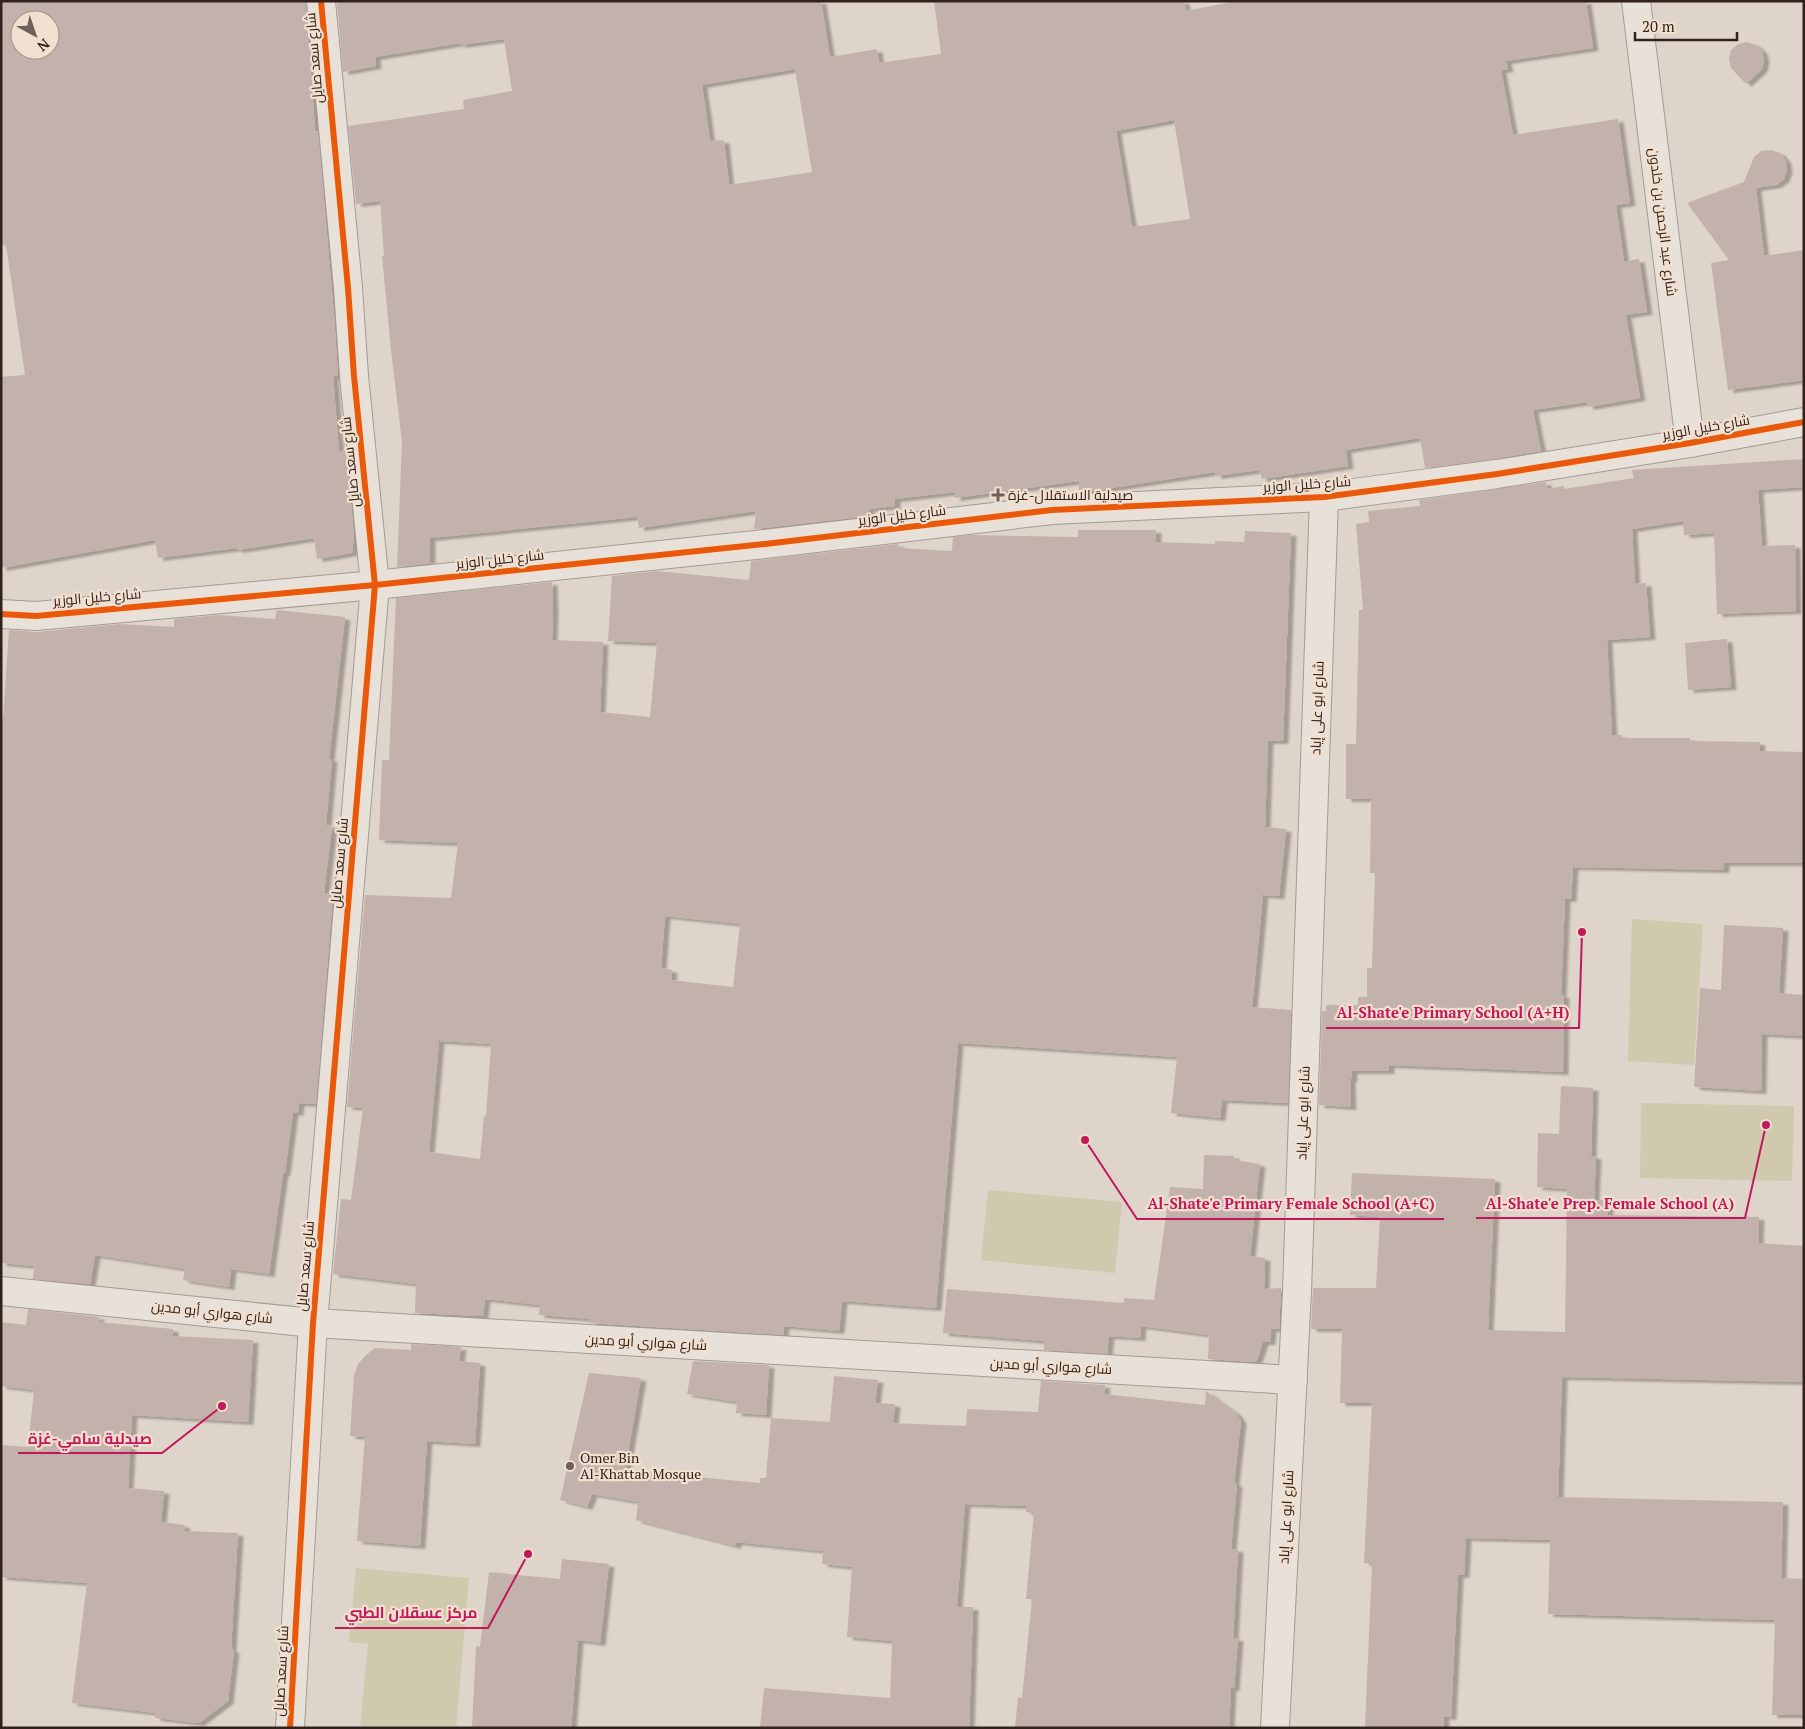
<svg xmlns="http://www.w3.org/2000/svg" width="1805" height="1729" font-family="'PT Serif',Cairo,serif">
  <style>
    .green { fill: #d1c9ad }
    .building { fill: #c2b2ab; fill-rule: evenodd; filter: url(#shadow) }
    .lines { fill: none; stroke-linecap: round; stroke-linejoin: round }
    .minor-casing { stroke: #a49a93; stroke-width: 30 }
    .minor { stroke: #e8e1da; stroke-width: 28 }
    .cycleway-casing { stroke: #f1dfcf; stroke-width: 9 }
    .cycleway { stroke: #e8590c; stroke-width: 6 }
    .poi-dot { fill: #6e6059; stroke: #f1dfcf; stroke-width: 2 }
    .labels { text-anchor: middle; stroke-width: 4.5; stroke-linejoin: round; paint-order: stroke }
    .street-label { font-size: 14px; fill: #31221d; stroke: #f1dfcf }
    .poi-label { font-size: 14px; fill: #31221d; stroke: #f1dfcf; text-anchor: start }
    .leader { fill: none; stroke: #c2185b; stroke-width: 2 }
    .callout-dot { fill: #c2185b; stroke: #f1dfcf; stroke-width: 2 }
    .callout-label { font-size: 15px; text-anchor: middle; font-weight: bold; fill: #c2185b; stroke: #f1dfcf; stroke-width: 4.5; stroke-linejoin: round; paint-order: stroke }
  </style>
  <defs>
    <filter id="shadow"><feDropShadow dx="5.5" dy="3" stdDeviation="1" flood-color="#0004"/></filter>
  </defs>
  <rect width="100%" height="100%" fill="#dfd4c9"/>
  <g class="green">
    <path d="M 1632,919 L 1703,924 L 1694,1065 L 1628,1061 Z"/>
    <path d="M 1641,1103 L 1794,1106 L 1792,1181 L 1640,1178 Z"/>
    <path d="M 988,1190 L 1122,1202 L 1115,1273 L 981,1260 Z"/>
    <path d="M 356,1568 L 469,1578 L 456,1728 L 360,1728 L 368,1644 L 349,1642 Z"/>
  </g>
  <g class="building">
    <path d="M 1,1 L 306,1 L 315,131 L 318,131 L 334,316 L 338,376 L 333,376 L 339,452 L 346,450 L 354,536 L 352,553 L 317,559 L 314,538 L 237,550 L 237,548 L 158,558 L 155,540 L 1,568 L 1,377 L 25,375 L 6,245 L 1,246 ZM 20,20 L 50,20 L 50,50 L 20,50 Z"/>
    <path d="M 337,1 L 821,1 L 830,57 L 877,49 L 879,63 L 941,54 L 934,1 L 1184,1 L 1186,11 L 1236,1 L 1586,1 L 1593,48 L 1506,61 L 1508,69 L 1501,70 L 1513,135 L 1618,119 L 1630,203 L 1616,205 L 1624,262 L 1639,259 L 1647,312 L 1626,315 L 1640,398 L 1588,407 L 1587,402 L 1533,410 L 1541,451 L 1495,459 L 1425,468 L 1420,438 L 1346,450 L 1348,466 L 1262,479 L 1259,470 L 1216,476 L 1215,472 L 1079,493 L 1079,481 L 955,498 L 955,492 L 895,499 L 895,506 L 869,509 L 870,516 L 754,529 L 756,511 L 639,528 L 637,517 L 430,538 L 430,563 L 436,563 L 397,567 L 402,442 L 391,350 L 382,256 L 384,256 L 380,201 L 356,204 L 348,126 L 464,109 L 463,100 L 512,91 L 504,39 L 460,45 L 460,43 L 375,57 L 376,66 L 343,72 ZM 795,69 L 812,172 L 729,185 L 724,140 L 710,141 L 702,85 ZM 1174,120 L 1190,219 L 1132,227 L 1116,131 Z"/>
    <path d="M 1747,42 L 1756,45 L 1762,51 L 1764,60 L 1762,69 L 1746,84 L 1731,68 L 1729,59 L 1731,50 L 1738,44 Z"/>
    <path d="M 1771,150 L 1780,153 L 1786,161 L 1787,170 L 1784,179 L 1776,185 L 1756,188 L 1764,256 L 1804,250 L 1804,380 L 1728,390 L 1711,263 L 1729,260 L 1687,203 L 1744,182 L 1754,157 L 1761,151 Z"/>
    <path d="M 1804,459 L 1804,487 L 1758,490 L 1762,546 L 1795,545 L 1796,611 L 1717,614 L 1714,533 L 1684,535 L 1683,521 L 1632,529 L 1635,584 L 1646,583 L 1650,637 L 1607,640 L 1612,735 L 1622,735 L 1621,738 L 1690,738 L 1690,741 L 1760,742 L 1759,751 L 1804,752 L 1804,863 L 1724,863 L 1724,870 L 1573,867 L 1571,899 L 1565,899 L 1561,995 L 1564,995 L 1563,1072 L 1389,1065 L 1389,1071 L 1352,1071 L 1352,1079 L 1350,1079 L 1351,1107 L 1319,1105 L 1322,1011 L 1326,1011 L 1326,1005 L 1358,1005 L 1358,997 L 1367,997 L 1367,968 L 1372,968 L 1375,873 L 1370,873 L 1371,799 L 1346,799 L 1346,744 L 1356,744 L 1359,610 L 1363,610 L 1356,524 L 1369,522 L 1368,511 L 1420,506 L 1419,500 L 1546,482 L 1547,489 L 1564,486 L 1564,489 L 1634,478 L 1632,470 Z"/>
    <path d="M 1078,530 L 1156,530 L 1156,542 L 1215,544 L 1215,541 L 1244,542 L 1245,531 L 1291,533 L 1283,741 L 1268,741 L 1265,827 L 1286,829 L 1279,896 L 1263,895 L 1252,1007 L 1291,1010 L 1288,1103 L 1222,1100 L 1220,1118 L 1171,1113 L 1177,1057 L 958,1043 L 936,1308 L 842,1301 L 839,1331 L 784,1326 L 783,1335 L 590,1323 L 591,1319 L 539,1315 L 540,1305 L 485,1299 L 483,1316 L 415,1313 L 416,1284 L 333,1274 L 341,1199 L 351,1200 L 363,1108 L 347,1107 L 365,895 L 451,898 L 458,843 L 379,840 L 382,760 L 389,760 L 396,598 L 552,582 L 553,611 L 552,640 L 603,642 L 600,712 L 650,717 L 657,643 L 608,641 L 612,576 L 656,571 L 749,580 L 751,561 L 898,544 L 899,548 L 952,551 L 953,537 L 971,535 L 1078,537 ZM 665,916 L 740,924 L 733,987 L 671,980 L 672,970 L 661,968 ZM 439,1041 L 491,1044 L 486,1117 L 484,1116 L 480,1159 L 429,1152 Z"/>
    <path d="M 277,610 L 345,617 L 329,759 L 332,759 L 326,825 L 332,826 L 324,893 L 333,894 L 316,1104 L 299,1103 L 298,1113 L 293,1112 L 285,1173 L 283,1173 L 269,1274 L 231,1269 L 229,1287 L 183,1280 L 185,1269 L 95,1255 L 90,1284 L 33,1279 L 34,1266 L 1,1263 L 1,719 L 3,719 L 9,630 L 37,632 L 120,624 L 174,627 L 174,619 L 219,615 L 275,619 Z"/>
    <path d="M 1727,639 L 1731,687 L 1688,690 L 1685,643 Z"/>
    <path d="M 1724,925 L 1783,928 L 1779,993 L 1804,995 L 1804,1036 L 1762,1034 L 1761,1091 L 1694,1087 L 1700,988 L 1721,990 Z"/>
    <path d="M 1561,1086 L 1593,1088 L 1591,1156 L 1596,1156 L 1594,1200 L 1608,1200 L 1608,1215 L 1759,1217 L 1758,1243 L 1804,1246 L 1804,1382 L 1562,1377 L 1558,1497 L 1783,1502 L 1781,1578 L 1804,1579 L 1804,1715 L 1772,1715 L 1775,1620 L 1548,1614 L 1550,1540 L 1466,1538 L 1464,1575 L 1458,1575 L 1451,1717 L 1444,1716 L 1444,1728 L 1365,1728 L 1372,1564 L 1364,1563 L 1372,1403 L 1340,1403 L 1342,1329 L 1311,1329 L 1313,1288 L 1376,1288 L 1380,1217 L 1350,1215 L 1352,1173 L 1495,1179 L 1488,1330 L 1565,1332 L 1567,1189 L 1537,1187 L 1538,1133 L 1559,1134 Z"/>
    <path d="M 1204,1155 L 1234,1156 L 1234,1160 L 1260,1164 L 1250,1256 L 1265,1258 L 1264,1289 L 1281,1288 L 1279,1329 L 1271,1329 L 1270,1342 L 1263,1342 L 1257,1360 L 1254,1362 L 1208,1359 L 1209,1335 L 1141,1326 L 1140,1338 L 1109,1336 L 1107,1354 L 1044,1350 L 1044,1341 L 943,1333 L 947,1289 L 1124,1303 L 1124,1298 L 1154,1300 L 1170,1187 L 1203,1189 Z"/>
    <path d="M 28,1309 L 99,1317 L 99,1322 L 173,1329 L 173,1336 L 253,1340 L 248,1422 L 132,1415 L 128,1488 L 164,1491 L 161,1522 L 185,1525 L 184,1531 L 238,1533 L 231,1649 L 234,1650 L 228,1701 L 199,1723 L 155,1718 L 155,1713 L 72,1703 L 87,1583 L 1,1577 L 1,1445 L 28,1447 L 34,1390 L 1,1386 L 1,1322 L 26,1325 Z"/>
    <path d="M 411,1344 L 461,1347 L 459,1361 L 480,1363 L 475,1444 L 427,1441 L 420,1546 L 357,1541 L 365,1437 L 350,1436 L 354,1375 L 358,1364 L 366,1355 L 375,1348 L 411,1350 Z"/>
    <path d="M 693,1361 L 769,1365 L 766,1415 L 736,1413 L 737,1402 L 687,1394 Z"/>
    <path d="M 589,1373 L 641,1378 L 625,1470 L 760,1483 L 760,1478 L 766,1478 L 771,1418 L 830,1422 L 834,1376 L 878,1380 L 875,1403 L 895,1404 L 893,1423 L 966,1426 L 967,1409 L 1038,1412 L 1041,1381 L 1105,1385 L 1104,1394 L 1205,1405 L 1206,1391 L 1236,1413 L 1241,1421 L 1234,1483 L 1237,1484 L 1231,1549 L 1238,1549 L 1233,1638 L 1238,1638 L 1234,1688 L 1231,1688 L 1229,1728 L 1015,1728 L 1018,1697 L 1022,1698 L 1032,1599 L 1026,1599 L 1034,1513 L 1026,1512 L 1026,1506 L 965,1504 L 957,1607 L 973,1607 L 969,1728 L 760,1728 L 764,1688 L 890,1698 L 892,1641 L 847,1637 L 852,1567 L 822,1564 L 823,1551 L 736,1542 L 736,1546 L 636,1520 L 638,1502 L 592,1494 L 587,1507 L 560,1500 Z"/>
    <path d="M 562,1559 L 609,1564 L 600,1643 L 578,1640 L 571,1728 L 472,1727 L 476,1646 L 480,1647 L 489,1572 L 560,1579 Z"/>
  </g>
  <g class="lines">
    <g class="minor-casing">
      <g id="minor">
        <path d="M 1636,1 L 1690,443"/>
        <path d="M 1,614 L 36,616 L 375,585 L 765,544 L 1052,510 L 1324,497 L 1497,474 L 1690,443 L 1804,422"/>
        <path d="M 1,1291 L 313,1323 L 1293,1380"/>
        <path d="M 290,1728 L 313,1323 L 375,585 L 354,376 L 348,288 L 321,1"/>
        <path d="M 1275,1728 L 1297,1291 L 1324,497"/>
      </g>
    </g>
    <use href="#minor" class="minor"/>
    <g class="cycleway-casing">
      <g id="cycleway">
        <path d="M 1,614 L 36,616 L 375,585 L 765,544 L 1052,510 L 1324,497 L 1497,474 L 1690,443 L 1804,422"/>
        <path d="M 290,1728 L 313,1323 L 375,585 L 354,376 L 348,288 L 321,1"/>
      </g>
    </g>
    <use href="#cycleway" class="cycleway"/>
  </g>
  <g class="poi-dot">
    <path d="M995.5 487.5h5v5h5v5h-5v5h-5v-5h-5v-5h5z"/>
    <circle cx="570" cy="1466" r="5"/>
  </g>
  <g class="labels">
    <g class="street-label">
      <text transform="translate(314 58) rotate(-95)" y="5">شارع سعد صايل</text>
      <text transform="translate(1663 222) rotate(83)" y="5">شارع عبد الرحمن بن خلدون</text>
      <text transform="translate(1706 427) rotate(-10)" y="5">شارع خليل الوزير</text>
      <text transform="translate(350 462) rotate(-96)" y="5">شارع سعد صايل</text>
      <text transform="translate(1307 484) rotate(-4)" y="5">شارع خليل الوزير</text>
      <text transform="translate(902 515) rotate(-7)" y="5">شارع خليل الوزير</text>
      <text transform="translate(500 559) rotate(-6)" y="5">شارع خليل الوزير</text>
      <text transform="translate(97 597) rotate(-5)" y="5">شارع خليل الوزير</text>
      <text transform="translate(1317 708) rotate(-88)" y="5">شارع ابو على إياد</text>
      <text transform="translate(339 863) rotate(-85)" y="5">شارع سعد صايل</text>
      <text transform="translate(1303 1113) rotate(-88)" y="5">شارع ابو على إياد</text>
      <text transform="translate(305 1266) rotate(-85)" y="5">شارع سعد صايل</text>
      <text transform="translate(212 1312) rotate(6)" y="5">شارع هواري أبو مدين</text>
      <text transform="translate(646 1342) rotate(3)" y="5">شارع هواري أبو مدين</text>
      <text transform="translate(1051 1366) rotate(3)" y="5">شارع هواري أبو مدين</text>
      <text transform="translate(1286 1517) rotate(-87)" y="5">شارع ابو على إياد</text>
      <text transform="translate(281 1671) rotate(-87)" y="5">شارع سعد صايل</text>
    </g>
    <g class="poi-label">
      <text x="1008" y="500">صيدلية الاستقلال-غزة</text>
      <text x="580" y="1463">Omer Bin<tspan x="580" dy="16">Al-Khattab Mosque</tspan></text>
    </g>
  </g>
  <path class="leader" d="M1582 932L1579 1028H1326M1766 1125L1745 1218H1476M1085 1140L1137 1219H1444M222 1406L162 1453H18M528 1554L488 1628H335"/>
  <g class="callout-dot">
    <circle cx="1582" cy="932" r="5"/>
    <circle cx="1766" cy="1125" r="5"/>
    <circle cx="1085" cy="1140" r="5"/>
    <circle cx="222" cy="1406" r="5"/>
    <circle cx="528" cy="1554" r="5"/>
  </g>
  <g class="callout-label">
    <text x="1453" y="1018">Al-Shate'e Primary School (A+H)</text>
    <text x="1610" y="1209">Al-Shate'e Prep. Female School (A)</text>
    <text x="1291" y="1209">Al-Shate'e Primary Female School (A+C)</text>
    <text x="90" y="1444">صيدلية سامي-غزة</text>
    <text x="411" y="1618">مركز عسقلان الطبي</text>
  </g>
  <rect width="1805" height="1729" fill="none" stroke="#31221d" stroke-width="5"/>
  <g transform="translate(35 35) rotate(140)"><circle r="24" fill="#f1dfcf" stroke="#a49388"/>
  <path d="M0-4L9 19L0 12L-9 19Z" fill="#6e6059"/>
  <text y="-8" font-size="14" font-weight="bold" text-anchor="middle" fill="#31221d">N</text>
  </g>
  <path d="M1635 32v8h102v-8" fill="none" stroke="#31221d" stroke-width="2.5"/>
  <text x="1642" y="32" font-size="15" fill="#31221d" stroke="#f1dfcf" stroke-width="4" paint-order="stroke">20 m</text>
</svg>
